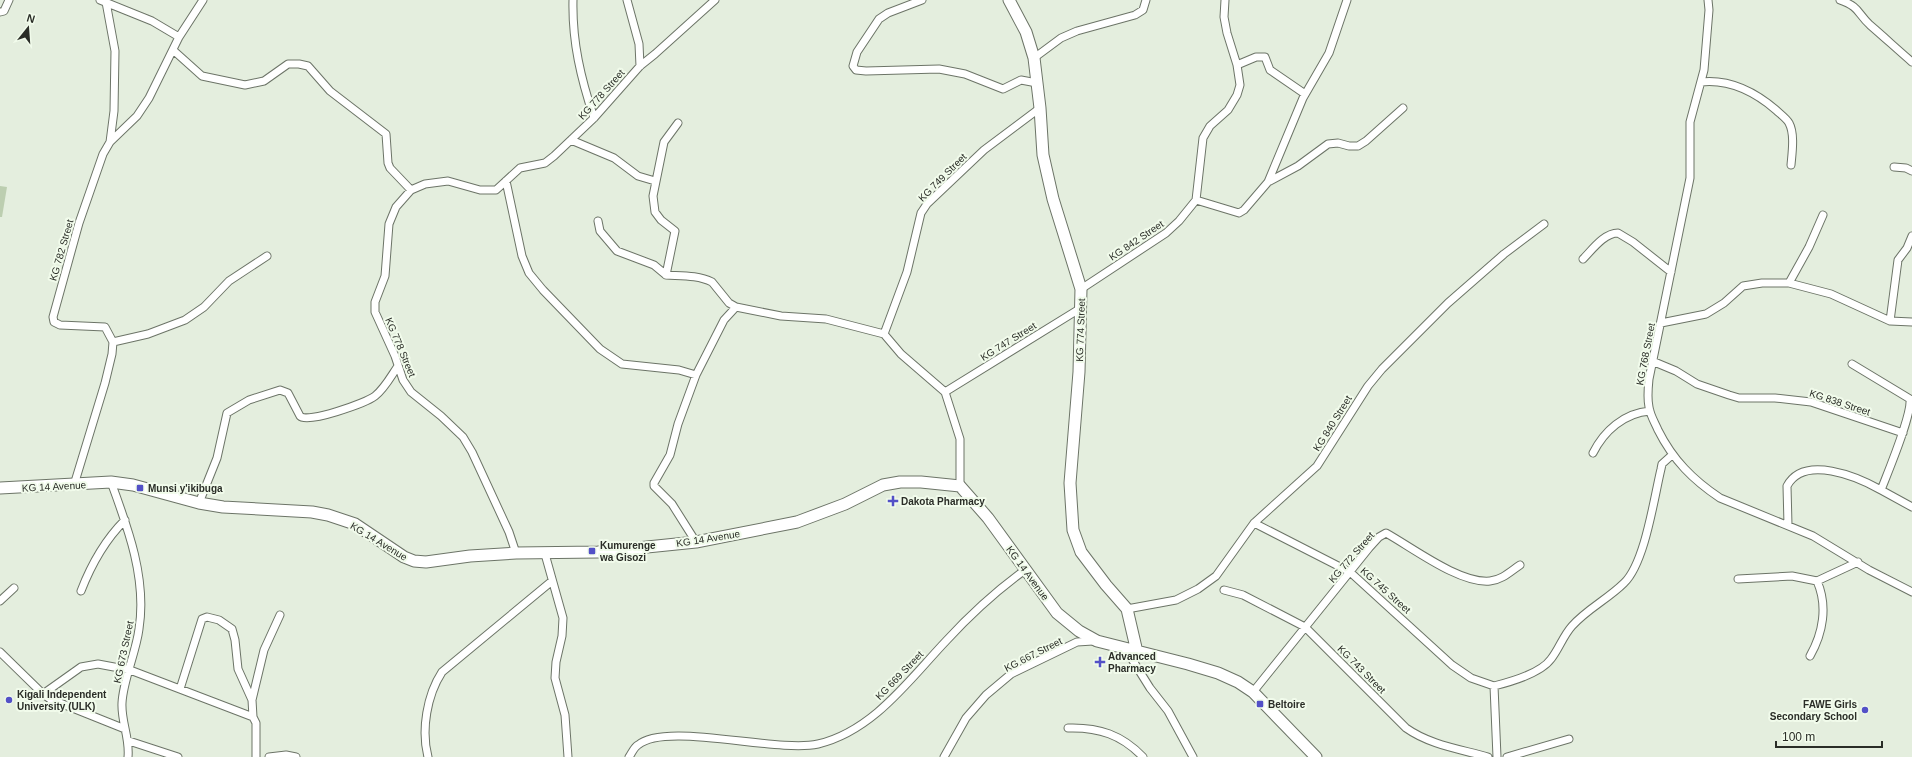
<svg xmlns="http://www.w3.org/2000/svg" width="1912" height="757" font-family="Helvetica,sans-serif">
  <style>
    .green { fill: #bcceb0 }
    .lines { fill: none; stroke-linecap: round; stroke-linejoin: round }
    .street-casing { stroke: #6c7467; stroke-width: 9 }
    .secondary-casing { stroke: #6c7467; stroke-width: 13 }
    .street { stroke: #fff; stroke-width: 7 }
    .secondary { stroke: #fff; stroke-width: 11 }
    .poi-dot { fill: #5350c7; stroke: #f1fbeb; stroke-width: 1.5 }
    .labels { text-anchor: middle; stroke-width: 4; stroke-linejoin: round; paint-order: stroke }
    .street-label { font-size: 10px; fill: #2a2d27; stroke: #f1fbeb }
    .poi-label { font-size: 10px; font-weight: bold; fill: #2a2d27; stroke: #f1fbeb; text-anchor: start }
  </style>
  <rect width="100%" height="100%" fill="#e4eede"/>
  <!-- green -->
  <path class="green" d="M 0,186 L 7,187 L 2,217 L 0,217 Z"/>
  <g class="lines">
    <!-- street casing -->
    <g class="street-casing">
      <path id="street" d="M 100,0 L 152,21 L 179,37
        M 573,0 C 572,42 581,79 594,118
        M 627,0 L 639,44 L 640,66
        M 922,0 L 888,13 L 879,19 L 857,52 L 853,66 L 856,70 L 866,71 L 939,69 L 965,74 L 1003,89 L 1021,80 L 1037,83
        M 1708,0 L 1709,10 L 1704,70 L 1690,122 L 1690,178 L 1649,379 C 1648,389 1647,398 1649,407 C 1650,415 1655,423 1658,430 C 1673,460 1693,480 1720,498 L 1813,536 L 1869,570 L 1912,592
        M 1840,0 C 1860,7 1857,13 1870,25 C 1884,37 1898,50 1912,62
        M 106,2 L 115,51 L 114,111 L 110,142
        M 0,12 L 4,11 L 9,0
        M 173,50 L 202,76 L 245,85 L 264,81 L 288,64 L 299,64 L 308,66 L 330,91 L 386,134 L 388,163 L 390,168 L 411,190
        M 1034,58 L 1061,38 L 1077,31 L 1135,15 L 1143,10 L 1146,0
        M 1237,65 L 1256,57 L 1265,57 L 1270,70 L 1305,94
        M 1701,82 C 1729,79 1755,92 1776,110 C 1780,114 1786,118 1789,123 C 1795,134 1792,153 1791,165
        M 678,123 L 664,142 L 653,196 L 655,212 L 661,220 L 675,231 L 666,275 C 681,276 698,275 712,282 L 729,303 L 736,307
        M 571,140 L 614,158 L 638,176 L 655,181
        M 1894,167 L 1906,168 L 1912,171
        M 506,181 L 522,256 L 529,273 L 543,290 L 600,349 L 622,364 L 679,370 L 696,375
        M 1268,182 L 1303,98 L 1329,53 L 1347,0
        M 1196,200 L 1239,213 L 1244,210 L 1268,182 L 1298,166 L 1328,144 L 1338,143 L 1349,146 L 1358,146 L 1366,141 L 1403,108
        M 598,221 L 600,231 L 617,251 L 654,265 L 666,275
        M 1583,259 C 1592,250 1604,233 1618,233 L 1633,242 L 1671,272
        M 1789,283 L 1809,247 L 1823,215
        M 1081,289 L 1166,233 L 1179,221 L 1196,200 L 1203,138 L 1210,126 L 1228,110 L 1237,95 L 1240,85 L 1237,65 L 1227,33 L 1224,17 L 1225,0
        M 1890,321 L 1898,260 L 1907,248 L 1912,236
        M 1661,323 L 1706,314 L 1724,303 L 1743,286 L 1762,283 L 1789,283 L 1831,294 L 1890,321 L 1912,322
        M 884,334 L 907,272 L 921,213 L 927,204 L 984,150 L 1040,108
        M 113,342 L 148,334 L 185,320 L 204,307 L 229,281 L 267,256
        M 1652,361 L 1676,371 L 1697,384 L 1729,395 L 1739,398 L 1775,398 L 1811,402 L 1903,433
        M 1852,364 L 1910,399 C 1912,415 1888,472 1881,490 L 1912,507
        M 945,392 L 1081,308
        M 1593,453 C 1604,431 1624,413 1650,411
        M 111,482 C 128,528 147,579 139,629 C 136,653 123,680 122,703 C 121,722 130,738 128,757
        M 74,485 L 105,383 L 112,354 L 113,342 L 105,327 L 60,325 L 54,322 L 53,317 L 79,223 L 103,154 L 110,142 L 137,116 L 149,98 L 179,37 L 203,0
        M 199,503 L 217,458 L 227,413 L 249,400 L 280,390 L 288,393 L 300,416 C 307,424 366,403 375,396 C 385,388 391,376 398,366
        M 1254,523 L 1350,572 L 1452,665 L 1471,678 L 1494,686
        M 1788,525 L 1787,486 C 1804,454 1858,477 1881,490
        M 696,542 L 672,504 L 654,486 L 654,483 L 670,455 L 678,424 L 696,375 L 724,320 L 736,307 L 781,316 L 826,319 L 884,334 L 901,354 L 945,392 L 960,439 L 960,486
        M 516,553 L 509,532 L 472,452 L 463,437 L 441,416 L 411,392 L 403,380 L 395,356 L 375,312 L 375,302 L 385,276 L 389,224 L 396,207 L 411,190 L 425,184 L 448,181 L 480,190 L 496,190 L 520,168 L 545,163 L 554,156 L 594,118 L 640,66 L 655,54 L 715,0
        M 545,554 L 563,618 L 562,636 L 556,662 L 555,678 L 565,715 L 568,757
        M 1738,579 L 1792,576 L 1817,581 L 1858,562
        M 1224,590 L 1243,595 L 1305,627 L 1406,728 C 1430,745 1460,749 1488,757
        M 81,591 C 91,565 105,540 125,520
        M 0,601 L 14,588
        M 1127,609 L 1176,600 L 1198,589 L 1216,576 L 1254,523 L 1317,466 L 1368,386 L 1382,369 L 1448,303 L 1504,254 L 1544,224
        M 1125,648 L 1150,688 L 1168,711 L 1193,757
        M 0,652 L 43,694 L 50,699 L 125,729
        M 1810,656 C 1823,633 1828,606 1817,581
        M 1494,686 C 1510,682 1541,673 1551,659 C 1559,649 1563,636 1572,626 C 1587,609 1608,599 1624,583 C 1645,563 1654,498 1661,469 L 1662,464 L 1672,455
        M 1494,686 L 1497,757
        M 180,689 L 202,619 L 207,617 L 219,620 L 232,629 L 235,640 L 238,669 L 252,700 L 253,717
        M 1253,692 L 1369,548 L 1379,537 L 1386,533 C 1413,548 1460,584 1490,581 C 1502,580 1511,571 1520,565
        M 43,694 L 81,667 L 98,664 L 130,670 L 253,717 L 256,723 L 256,757
        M 252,700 L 264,650 L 280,615
        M 1068,728 C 1099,727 1122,735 1143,757
        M 129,741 L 178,757
        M 269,757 L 286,755 L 296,757
        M 428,757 C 421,730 427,695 442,672 L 552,581
        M 629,757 C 632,753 634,747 638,745 C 665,721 776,753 818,744 C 873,731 909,680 946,641 C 970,615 996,591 1025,570
        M 944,757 L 966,718 L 986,695 L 1011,674 L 1077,642 L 1093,641
        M 1507,757 L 1569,739"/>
    </g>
    <!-- secondary casing -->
    <g class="secondary-casing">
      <path id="secondary" d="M 1009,0 L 1026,32 L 1034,58 L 1040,108 L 1043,155 L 1053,199 L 1081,289 L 1079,372 L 1070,483 L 1073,530 L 1081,552 L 1106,585 L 1127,609 L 1137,652
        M 0,488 L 111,482 L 133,485 L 199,503 L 223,507 L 312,512 L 328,515 L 355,524 L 404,557 L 414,561 L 426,562 L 470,556 L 516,553 L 598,552 L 696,542 L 797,522 L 845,504 L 883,485 L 900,482 L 921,482 L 960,486 L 988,518 L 1057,613 L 1079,631 L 1097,641 L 1188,664 L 1218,673 L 1238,682 L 1253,692 L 1316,757"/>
    </g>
    <!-- street -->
    <use href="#street" class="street"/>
    <!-- secondary -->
    <use href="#secondary" class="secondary"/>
  </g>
  <!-- markers -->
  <g class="poi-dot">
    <rect x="136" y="484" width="8" height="8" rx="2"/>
    <path d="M891 495h4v4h4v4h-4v4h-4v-4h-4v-4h4z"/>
    <rect x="588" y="547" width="8" height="8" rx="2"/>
    <path d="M1098 656h4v4h4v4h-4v4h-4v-4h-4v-4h4z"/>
    <circle cx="9" cy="700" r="4"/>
    <rect x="1256" y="700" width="8" height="8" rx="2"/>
    <circle cx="1865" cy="710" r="4"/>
  </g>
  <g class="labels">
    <!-- street labels -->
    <g class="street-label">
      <text transform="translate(601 94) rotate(-48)" y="4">KG 778 Street</text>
      <text transform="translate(942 177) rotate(-45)" y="4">KG 749 Street</text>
      <text transform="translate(1136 240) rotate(-34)" y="4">KG 842 Street</text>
      <text transform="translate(61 250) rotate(-74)" y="4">KG 782 Street</text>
      <text transform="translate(1080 330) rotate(-88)" y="4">KG 774 Street</text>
      <text transform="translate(1008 341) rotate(-32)" y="4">KG 747 Street</text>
      <text transform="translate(401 347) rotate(67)" y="4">KG 778 Street</text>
      <text transform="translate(1645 354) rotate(-79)" y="4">KG 768 Street</text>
      <text transform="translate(1840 402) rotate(18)" y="4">KG 838 Street</text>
      <text transform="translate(1332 423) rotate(-58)" y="4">KG 840 Street</text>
      <text transform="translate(54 486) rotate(-3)" y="4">KG 14 Avenue</text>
      <text transform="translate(708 538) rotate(-9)" y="4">KG 14 Avenue</text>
      <text transform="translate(379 541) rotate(31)" y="4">KG 14 Avenue</text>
      <text transform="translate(1351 557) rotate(-49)" y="4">KG 772 Street</text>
      <text transform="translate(1028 573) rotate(54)" y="4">KG 14 Avenue</text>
      <text transform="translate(1386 590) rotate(42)" y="4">KG 745 Street</text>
      <text transform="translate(123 652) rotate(-78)" y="4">KG 673 Street</text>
      <text transform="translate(1033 654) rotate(-27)" y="4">KG 667 Street</text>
      <text transform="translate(1362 669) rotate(45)" y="4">KG 743 Street</text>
      <text transform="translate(899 675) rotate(-46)" y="4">KG 669 Street</text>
    </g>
    <!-- poi labels -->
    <g class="poi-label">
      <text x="148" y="492">Munsi y'ikibuga</text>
      <text x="901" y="505">Dakota Pharmacy</text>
      <text x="600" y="549">Kumurenge<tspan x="600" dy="12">wa Gisozi</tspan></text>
      <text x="1108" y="660">Advanced<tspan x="1108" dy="12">Pharmacy</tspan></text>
      <text x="17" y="698">Kigali Independent<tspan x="17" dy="12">University (ULK)</tspan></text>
      <text x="1268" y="708">Beltoire</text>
      <text x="1857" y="708" text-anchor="end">FAWE Girls<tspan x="1857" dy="12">Secondary School</tspan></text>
    </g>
  </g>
  <!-- north arrow -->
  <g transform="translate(28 28) rotate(17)" stroke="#f1fbeb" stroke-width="3" paint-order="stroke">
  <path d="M0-3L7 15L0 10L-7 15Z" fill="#2a2d27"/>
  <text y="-6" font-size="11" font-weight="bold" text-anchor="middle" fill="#2a2d27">N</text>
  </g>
  <!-- scale -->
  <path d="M1776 741v6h106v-6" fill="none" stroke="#2a2d27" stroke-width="2"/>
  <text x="1782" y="741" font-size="12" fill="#2a2d27" stroke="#f1fbeb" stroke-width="3" paint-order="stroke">100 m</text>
</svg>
